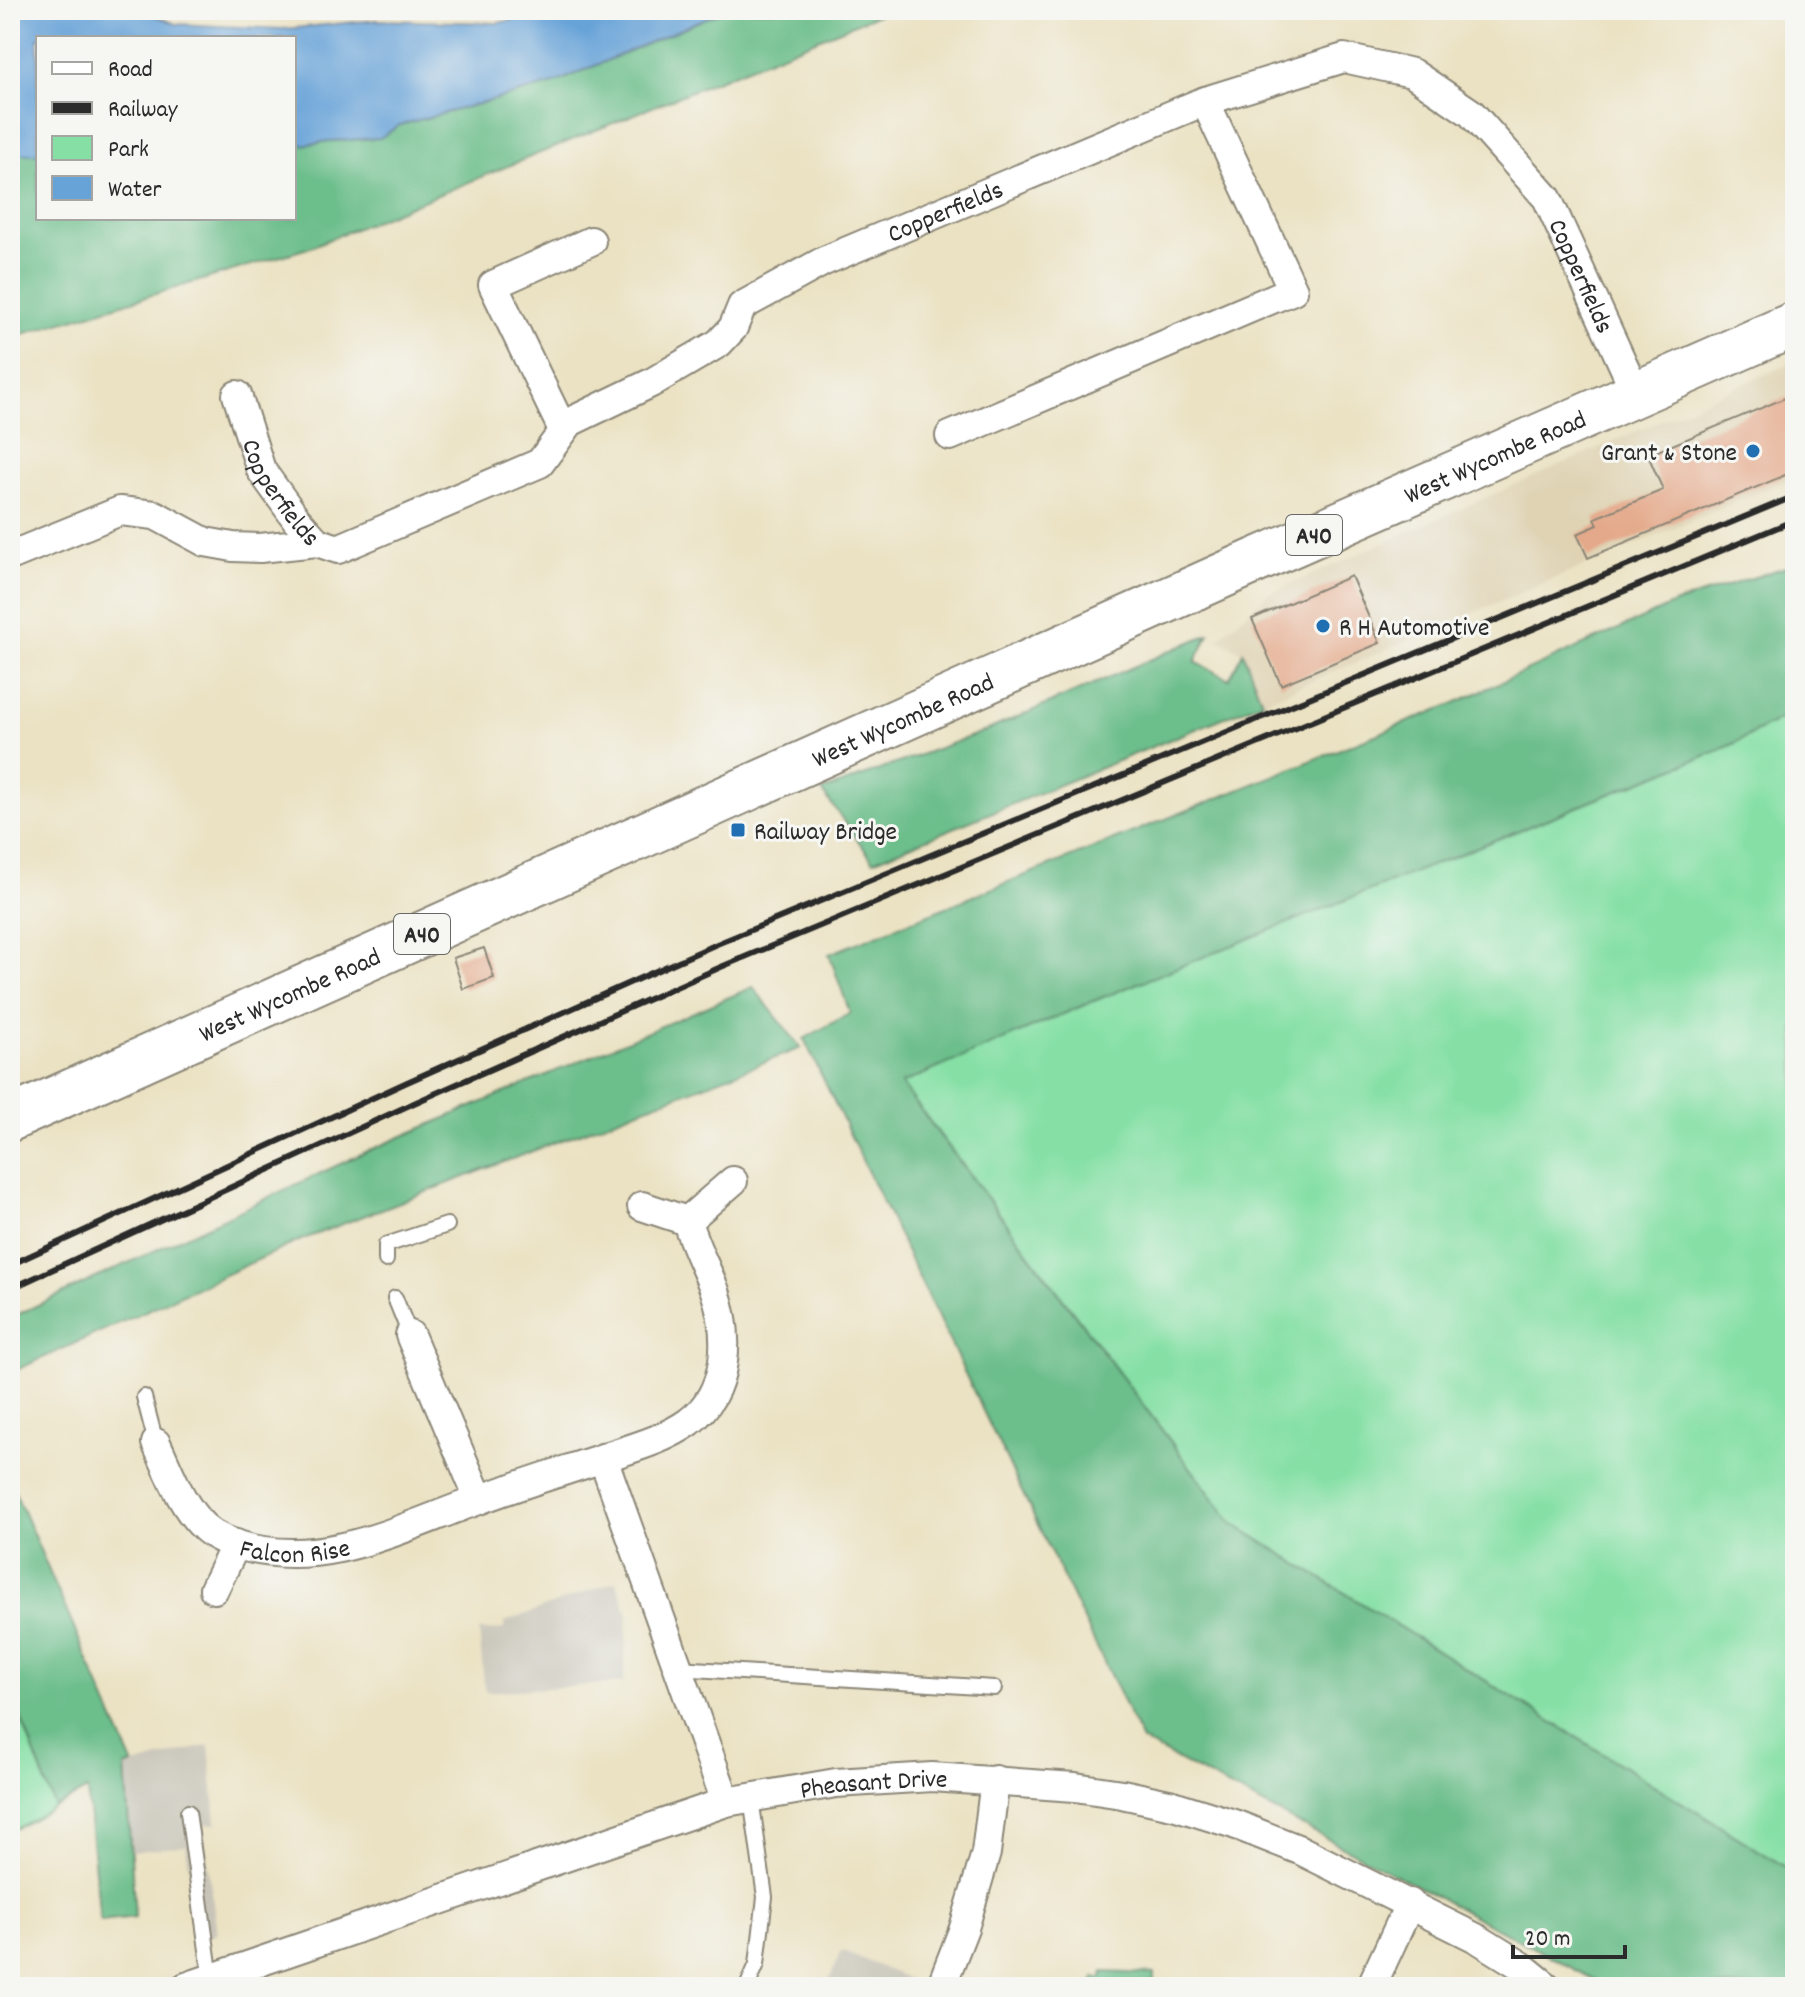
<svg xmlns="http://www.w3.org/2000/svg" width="1805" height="1997" font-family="Dekko,sans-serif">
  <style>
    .built { fill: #dfd3b4 }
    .industrial { fill: #c8c4b8 }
    .green { fill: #86e0a6; stroke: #588668; stroke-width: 2 }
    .forest { fill: #6cbe8b; stroke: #4c745b; stroke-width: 2 }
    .water { fill: #68a3d8; stroke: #4a6782; stroke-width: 2 }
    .building { fill: #e4a98a }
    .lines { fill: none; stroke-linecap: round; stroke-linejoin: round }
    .lane-casing { stroke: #8b8677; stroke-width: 18 }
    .street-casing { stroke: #8b8677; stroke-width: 32 }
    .highway-casing { stroke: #8b8677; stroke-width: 48 }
    .lane { stroke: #fff; stroke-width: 14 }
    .street { stroke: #fff; stroke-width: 28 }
    .highway { stroke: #fff; stroke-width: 44 }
    .rail { stroke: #2b2b2b; stroke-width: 6 }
    .poi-dot { fill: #1f6fb2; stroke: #f6f6f2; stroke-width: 3 }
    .labels { text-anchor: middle; stroke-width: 6; stroke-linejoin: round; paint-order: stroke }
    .shield { fill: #f6f6f2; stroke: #686867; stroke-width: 2 }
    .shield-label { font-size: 24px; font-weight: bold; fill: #2b2b2b }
    .street-label { font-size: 26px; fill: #2b2b2b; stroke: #f6f6f2 }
    .poi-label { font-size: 26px; fill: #2b2b2b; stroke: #f6f6f2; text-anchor: start }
  </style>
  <rect width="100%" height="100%" fill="#f6f6f2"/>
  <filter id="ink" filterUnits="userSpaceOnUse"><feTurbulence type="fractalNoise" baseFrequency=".0125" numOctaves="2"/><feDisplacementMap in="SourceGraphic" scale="16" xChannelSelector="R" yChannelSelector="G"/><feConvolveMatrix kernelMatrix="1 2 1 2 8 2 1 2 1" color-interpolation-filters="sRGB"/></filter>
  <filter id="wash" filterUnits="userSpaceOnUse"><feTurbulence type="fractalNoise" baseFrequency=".006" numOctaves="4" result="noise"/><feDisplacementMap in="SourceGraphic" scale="32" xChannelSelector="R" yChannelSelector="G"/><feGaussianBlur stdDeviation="1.8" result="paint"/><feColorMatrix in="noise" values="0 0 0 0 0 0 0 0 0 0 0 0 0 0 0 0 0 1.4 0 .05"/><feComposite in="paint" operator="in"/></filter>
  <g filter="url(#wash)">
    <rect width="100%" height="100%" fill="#ebe2c3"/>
    <!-- built -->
    <path class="built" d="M 1795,361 L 1795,477 L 1262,702 L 1243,652 L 1217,639 L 1268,594 Z"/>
    <!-- industrial -->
    <path class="industrial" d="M 616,1581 L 628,1615 L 623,1683 L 485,1692 L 479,1631 L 504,1629 L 505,1622 Z
      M 209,1745 L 216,1823 L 203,1825 L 217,1934 L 199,1941 L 186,1845 L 132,1852 L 125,1767 Z
      M 842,1950 L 920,1984 L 919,1987 L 826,1987 Z"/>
    <!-- green -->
    <path class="green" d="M 1795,711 L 1795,1873 L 1232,1523 L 901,1083 L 1091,1002 L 1729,746 Z
      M 10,1690 L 55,1807 L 10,1832 Z"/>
    <!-- forest -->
    <path class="forest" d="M 725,10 L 889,10 L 308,248 L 10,338 L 10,154 L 38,154 L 38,218 L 294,218 L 294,146 L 329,141 L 380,138 L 400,125 L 550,85 Z
      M 1795,564 L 1795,711 L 1729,746 L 1091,1002 L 901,1084 L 1232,1523 L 1795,1873 L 1795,1987 L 1608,1987 L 1142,1741 L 804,1039 L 850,1013 L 829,954 L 1455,703 L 1676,603 Z
      M 1209,634 L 1195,662 L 1229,679 L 1243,652 L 1262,702 L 873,861 L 822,791 L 988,730 Z
      M 753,987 L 801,1048 L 301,1240 L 10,1373 L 10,1318 L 368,1151 Z
      M 10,1481 L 133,1764 L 125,1767 L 135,1917 L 100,1921 L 87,1790 L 55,1807 L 10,1689 Z
      M 1104,1972 L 1154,1974 L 1154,1987 L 1091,1987 L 1095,1977 L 1101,1979 Z"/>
    <!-- water -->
    <path class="water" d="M 10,10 L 142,10 L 176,24 L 283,29 L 376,20 L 497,23 L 563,10 L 725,10 L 550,85 L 400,125 L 380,138 L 329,141 L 294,146 L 294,38 L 38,38 L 38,154 L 10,154 Z"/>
    <g id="blocks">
      <!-- building -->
      <path class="building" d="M 1795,394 L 1795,471 L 1588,558 L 1577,534 L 1598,525 L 1595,518 L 1663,490 L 1648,455 Z
        M 1351,576 L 1380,643 L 1281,685 L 1252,619 Z
        M 484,948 L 494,978 L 463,989 L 453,958 Z"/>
    </g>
  </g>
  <g filter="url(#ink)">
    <use href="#blocks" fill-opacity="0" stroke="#8b8677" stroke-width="2"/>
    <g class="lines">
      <!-- lane casing -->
      <g class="lane-casing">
        <path id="lane" d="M 386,1260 L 386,1245 L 447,1225
          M 395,1298 L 410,1335
          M 144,1397 L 156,1443
          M 678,1668 L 994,1688
          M 188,1812 L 211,1979
          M 747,1987 L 757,1964 L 765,1897 L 751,1798"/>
      </g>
      <!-- street casing -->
      <g class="street-casing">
        <g id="street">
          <path id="s1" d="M 237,395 L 261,470 L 297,520 L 317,542 L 338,549 L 540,463 L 570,422 L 651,383 L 719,343 L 733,328 L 742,306 L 824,261 L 1205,101 L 1344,58 L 1412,73 L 1471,113 L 1547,198 L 1637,395"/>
          <path d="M 563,430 L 493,285 L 591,241"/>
          <path d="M 950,436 L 1293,290 L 1205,101"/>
          <path d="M 10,556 L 120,511 L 155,515 L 205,542 L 233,547 L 260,548 L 317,542"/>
          <path d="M 642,1206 L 687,1221 L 733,1181"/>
          <path d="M 687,1221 C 694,1246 706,1267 715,1291 C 730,1335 730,1391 689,1422 C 664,1440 632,1448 603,1458 L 726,1802"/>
          <path d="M 410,1335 L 479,1499"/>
          <path id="s2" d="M 156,1443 C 169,1470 181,1506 204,1527 C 214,1537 228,1542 241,1546 C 323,1570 400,1528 476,1501 C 517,1485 561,1472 603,1458"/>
          <path d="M 214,1589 L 236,1544"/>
          <path id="s3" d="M 186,1987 L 726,1802 L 836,1783 L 932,1777 L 1075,1787 L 1122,1794 L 1173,1805 L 1234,1824 L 1300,1850 L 1478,1939 L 1520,1965 L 1547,1987"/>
          <path d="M 941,1987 L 964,1928 L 986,1853 L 995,1780"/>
          <path d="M 1371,1987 L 1410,1903"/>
        </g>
      </g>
      <!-- highway casing -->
      <g class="highway-casing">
        <g id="highway">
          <path id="s4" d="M 10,1119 L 1255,561 L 1795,324"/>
        </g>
      </g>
      <!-- lane -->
      <use href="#lane" class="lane"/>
      <!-- street -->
      <use href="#street" class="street"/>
      <!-- highway -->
      <use href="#highway" class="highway"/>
      <!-- rail -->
      <path class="rail" d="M 10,1265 L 405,1083 L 712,946 L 1795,496
        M 10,1289 L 414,1103 L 721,967 L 1795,520"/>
    </g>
  </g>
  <!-- markers -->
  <g class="poi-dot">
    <circle cx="1753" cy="451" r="8"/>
    <circle cx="1323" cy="626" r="8"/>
    <rect x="730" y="822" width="16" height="16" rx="4"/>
  </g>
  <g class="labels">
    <!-- shield labels -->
    <g class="shield">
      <rect x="1286" y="515" width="56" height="40" rx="6"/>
      <rect x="394" y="914" width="56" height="40" rx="6"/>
    </g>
    <g class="shield-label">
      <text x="1314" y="543">A40</text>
      <text x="422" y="942">A40</text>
    </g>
    <!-- street labels -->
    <g class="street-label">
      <text dy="9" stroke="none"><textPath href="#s1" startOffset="900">Copperfields</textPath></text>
      <text dy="9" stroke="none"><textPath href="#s1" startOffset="1668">Copperfields</textPath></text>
      <text dy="9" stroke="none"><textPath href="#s4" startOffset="1626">West Wycombe Road</textPath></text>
      <text dy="9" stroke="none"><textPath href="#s1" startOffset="108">Copperfields</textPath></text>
      <text dy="9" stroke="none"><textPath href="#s4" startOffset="978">West Wycombe Road</textPath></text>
      <text dy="9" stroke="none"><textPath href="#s4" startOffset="306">West Wycombe Road</textPath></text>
      <text dy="9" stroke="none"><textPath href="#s2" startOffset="194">Falcon Rise</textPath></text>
      <text dy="9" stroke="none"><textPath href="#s3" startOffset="720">Pheasant Drive</textPath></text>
    </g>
    <!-- poi labels -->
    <g class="poi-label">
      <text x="1737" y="460" text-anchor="end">Grant &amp; Stone</text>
      <text x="1339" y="635">R H Automotive</text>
      <text x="754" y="839">Railway Bridge</text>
    </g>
  </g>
  <!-- margin -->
  <rect width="1805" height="1997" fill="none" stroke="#f6f6f2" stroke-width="40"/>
  <!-- legend -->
  <rect x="36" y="36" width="260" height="184" fill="#f6f6f2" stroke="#a5a5a2" stroke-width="2"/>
  <rect x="52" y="62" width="40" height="12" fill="#ffffff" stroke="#a5a5a2" stroke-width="2"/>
  <text x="108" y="76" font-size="24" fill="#2b2b2b">Road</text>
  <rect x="52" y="102" width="40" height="12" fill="#2b2b2b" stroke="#a5a5a2" stroke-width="2"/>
  <text x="108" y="116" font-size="24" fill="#2b2b2b">Railway</text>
  <rect x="52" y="136" width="40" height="24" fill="#86e0a6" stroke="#a5a5a2" stroke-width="2"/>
  <text x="108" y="156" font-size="24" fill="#2b2b2b">Park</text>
  <rect x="52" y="176" width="40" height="24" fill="#68a3d8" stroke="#a5a5a2" stroke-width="2"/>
  <text x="108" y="196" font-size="24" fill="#2b2b2b">Water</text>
  <!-- scale -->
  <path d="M1513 1945v12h112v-12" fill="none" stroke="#2b2b2b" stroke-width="4"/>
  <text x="1525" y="1945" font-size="24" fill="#2b2b2b" stroke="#f6f6f2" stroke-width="6" paint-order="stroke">20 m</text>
</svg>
